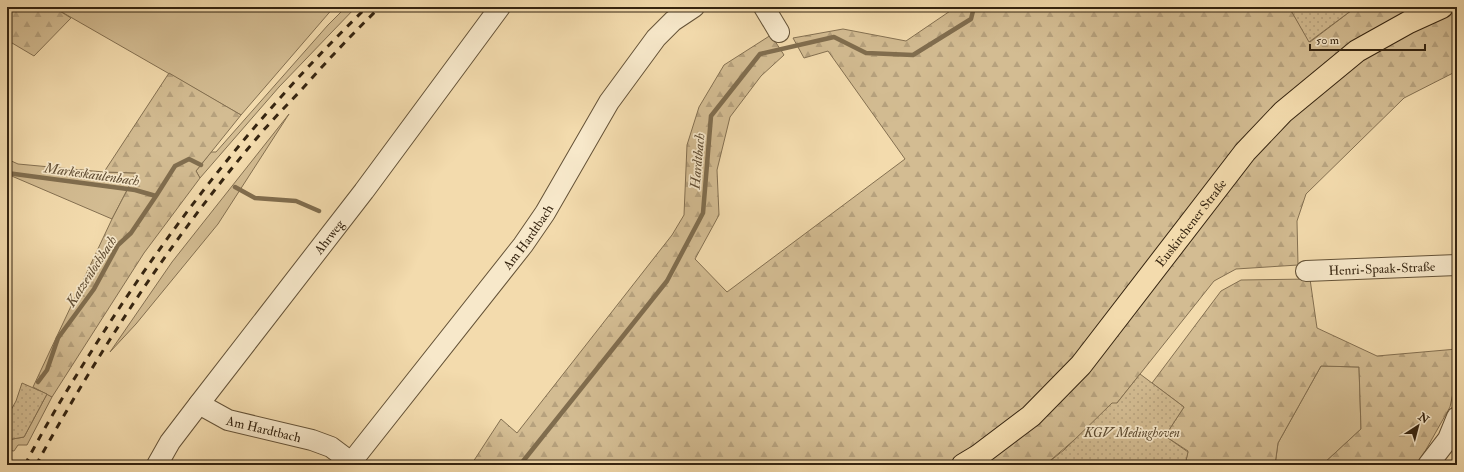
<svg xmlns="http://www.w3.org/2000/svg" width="1464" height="472" font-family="'IM FELL Double Pica',serif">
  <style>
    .green { fill: #d3bc92; stroke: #847051 }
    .forest { fill: url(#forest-firs); stroke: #847051 }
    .garden { fill: url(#garden-dots); stroke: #847051 }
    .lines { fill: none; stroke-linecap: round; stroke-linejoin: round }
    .stream { stroke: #806d4e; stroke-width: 4.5 }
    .minor-casing { stroke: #645237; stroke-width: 22 }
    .major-casing { stroke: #352410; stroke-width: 24 }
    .minor { stroke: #f7e8ca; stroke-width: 20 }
    .major { stroke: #f3dbad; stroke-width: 22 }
    .rail { stroke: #352410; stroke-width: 3; stroke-dasharray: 7 7; stroke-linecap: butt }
    .labels { text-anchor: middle; stroke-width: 3.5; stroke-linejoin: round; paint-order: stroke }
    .street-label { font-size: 13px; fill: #352410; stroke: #f7e8ca }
    .park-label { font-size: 13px; font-style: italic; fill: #5c4a30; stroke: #f7e8ca }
    .water-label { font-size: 14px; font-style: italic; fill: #614e34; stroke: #f7e8ca }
  </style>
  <defs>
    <pattern id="forest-firs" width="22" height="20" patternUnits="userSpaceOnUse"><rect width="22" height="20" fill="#d3bc92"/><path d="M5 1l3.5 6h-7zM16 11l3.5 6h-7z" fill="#b6a17d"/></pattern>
    <pattern id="garden-dots" width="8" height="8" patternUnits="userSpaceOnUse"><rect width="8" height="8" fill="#d3bc92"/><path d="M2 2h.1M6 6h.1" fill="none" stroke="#b6a17d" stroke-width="1.8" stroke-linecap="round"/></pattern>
  </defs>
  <rect width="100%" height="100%" fill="#f3dbad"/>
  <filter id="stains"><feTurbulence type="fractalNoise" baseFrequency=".005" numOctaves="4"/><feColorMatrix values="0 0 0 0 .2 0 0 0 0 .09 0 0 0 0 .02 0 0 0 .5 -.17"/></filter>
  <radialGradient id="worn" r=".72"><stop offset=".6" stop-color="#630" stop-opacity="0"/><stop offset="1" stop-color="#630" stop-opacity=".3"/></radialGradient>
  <!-- green -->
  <path class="green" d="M 53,7 L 334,7 L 241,115 Z
    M 346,7 L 356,7 L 279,87 L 200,178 L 196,171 L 211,152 L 216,152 L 328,25 Z
    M 289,114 L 218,224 L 136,324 L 110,352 L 172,262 Z
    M 7,159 L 18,164 L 104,172 L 136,173 L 112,219 L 7,174 Z
    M 1321,366 L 1359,367 L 1361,429 L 1322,465 L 1275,465 L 1278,443 Z
    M 47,394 L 52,397 L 27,445 L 18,445 L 14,451 L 7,450 L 7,440 L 24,437 Z"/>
  <!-- forest -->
  <path class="forest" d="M 7,7 L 53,7 L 71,18 L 34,56 L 7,40 Z
    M 956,7 L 1289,7 L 1310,42 L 1356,7 L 1457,7 L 1457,71 L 1404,98 L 1306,194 L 1297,221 L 1298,265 L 1236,269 L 1214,281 L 1117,403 L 1045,465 L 471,465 L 501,419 L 517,433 L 672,235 L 684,215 L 687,145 L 699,107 L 724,65 L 771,35 L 784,55 L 761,76 L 730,117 L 717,170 L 719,215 L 695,259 L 727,292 L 905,159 L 828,51 L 804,58 L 793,38 L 843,29 L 906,41 Z
    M 169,73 L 241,115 L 196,171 L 200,178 L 144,253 L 52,397 L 33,387 L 112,219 L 136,173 L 104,172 Z
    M 1310,279 L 1317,328 L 1377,356 L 1457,349 L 1457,374 L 1450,407 L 1419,462 L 1414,465 L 1322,465 L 1361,429 L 1359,367 L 1321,366 L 1278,443 L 1275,465 L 1185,465 L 1188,451 L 1165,436 L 1184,407 L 1152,383 L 1221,291 L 1241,280 Z"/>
  <!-- garden -->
  <path class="garden" d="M 1289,7 L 1356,7 L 1309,42 Z
    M 1140,374 L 1184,407 L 1165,436 L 1188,452 L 1185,465 L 1045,465 L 1064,450 L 1112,403 L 1117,403 Z
    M 22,383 L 47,394 L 24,437 L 7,440 L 7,417 L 16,401 Z"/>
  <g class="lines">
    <!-- stream -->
    <path class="stream" d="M 7,173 L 135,190 L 156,196 L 175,166 L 189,159 L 201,165
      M 235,187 L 255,198 L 296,201 L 319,211
      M 38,382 L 47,370 L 58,338 L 94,289 L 118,245 L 131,233 L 156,196
      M 520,465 L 667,281 L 703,213 L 711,116 L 760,54 L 834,37 L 866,53 L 913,55 L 971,19 L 974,7"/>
    <!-- minor casing -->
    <g class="minor-casing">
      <g id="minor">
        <path d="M 764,7 L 779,32"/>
        <path id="s1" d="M 1306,271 L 1457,265"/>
        <path id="s2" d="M 199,404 L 228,420 L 312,440 L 331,447 L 351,462"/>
        <path id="s3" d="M 157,465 L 170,442 L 199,404 L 364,191 L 500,7"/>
        <path id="s4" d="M 349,465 L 523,245 L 545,213 L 609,102 L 656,38 L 673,21 L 694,7"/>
        <path d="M 1428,465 L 1448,439 L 1457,417"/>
      </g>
    </g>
    <!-- major casing -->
    <g class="major-casing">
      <g id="major">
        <path id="s5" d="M 963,465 L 978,456 L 1031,416 L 1081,365 L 1245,152 L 1283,112 L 1357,51 L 1409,22 L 1442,7"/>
      </g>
    </g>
    <!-- minor -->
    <use href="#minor" class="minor"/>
    <!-- major -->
    <use href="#major" class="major"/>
    <!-- rail -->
    <path class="rail" d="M 25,465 C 49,418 77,374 105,330 C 180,213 267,104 367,7
      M 36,465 C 101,347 174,235 262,132 C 275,117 289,103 303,88 C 328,60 353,33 380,7"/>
  </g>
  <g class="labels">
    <!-- street labels -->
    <g class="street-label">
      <text dy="5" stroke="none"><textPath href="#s5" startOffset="335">Euskirchener Straße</textPath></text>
      <text dy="5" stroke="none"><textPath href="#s3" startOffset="286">Ahrweg</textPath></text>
      <text dy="5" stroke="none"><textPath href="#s4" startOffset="290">Am Hardtbach</textPath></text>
      <text dy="5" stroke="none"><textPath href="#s1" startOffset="76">Henri-Spaak-Straße</textPath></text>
      <text dy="5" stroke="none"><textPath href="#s2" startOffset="70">Am Hardtbach</textPath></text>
    </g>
    <!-- park labels -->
    <g class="park-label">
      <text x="1132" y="437">KGV Medinghoven</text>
    </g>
    <!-- water labels -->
    <g class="water-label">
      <text transform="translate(697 161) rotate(-85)" y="5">Hardtbach</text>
      <text transform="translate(92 174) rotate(8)" y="5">Markeskaulenbach</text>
      <text transform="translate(91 271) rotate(-57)" y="5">Katzenlochbach</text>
    </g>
  </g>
  <!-- margin -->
  <rect width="1464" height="472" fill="none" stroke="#f3dbad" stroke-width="24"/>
  <rect x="8" y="8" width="1448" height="456" fill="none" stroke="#352410" stroke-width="2"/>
  <rect x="12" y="12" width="1440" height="448" fill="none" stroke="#352410"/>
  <!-- north arrow -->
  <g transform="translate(1418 426) rotate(36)" stroke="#f7e8ca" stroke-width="3" paint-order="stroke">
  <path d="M0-3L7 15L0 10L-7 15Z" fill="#352410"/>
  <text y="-6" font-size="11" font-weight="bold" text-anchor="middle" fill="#352410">N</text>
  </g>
  <!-- scale -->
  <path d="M1310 44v6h115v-6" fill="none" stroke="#352410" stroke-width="2"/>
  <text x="1316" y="44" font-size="12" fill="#352410" stroke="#f7e8ca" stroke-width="3" paint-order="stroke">50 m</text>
  <rect width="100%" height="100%" filter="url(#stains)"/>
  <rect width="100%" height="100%" fill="url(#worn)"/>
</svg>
